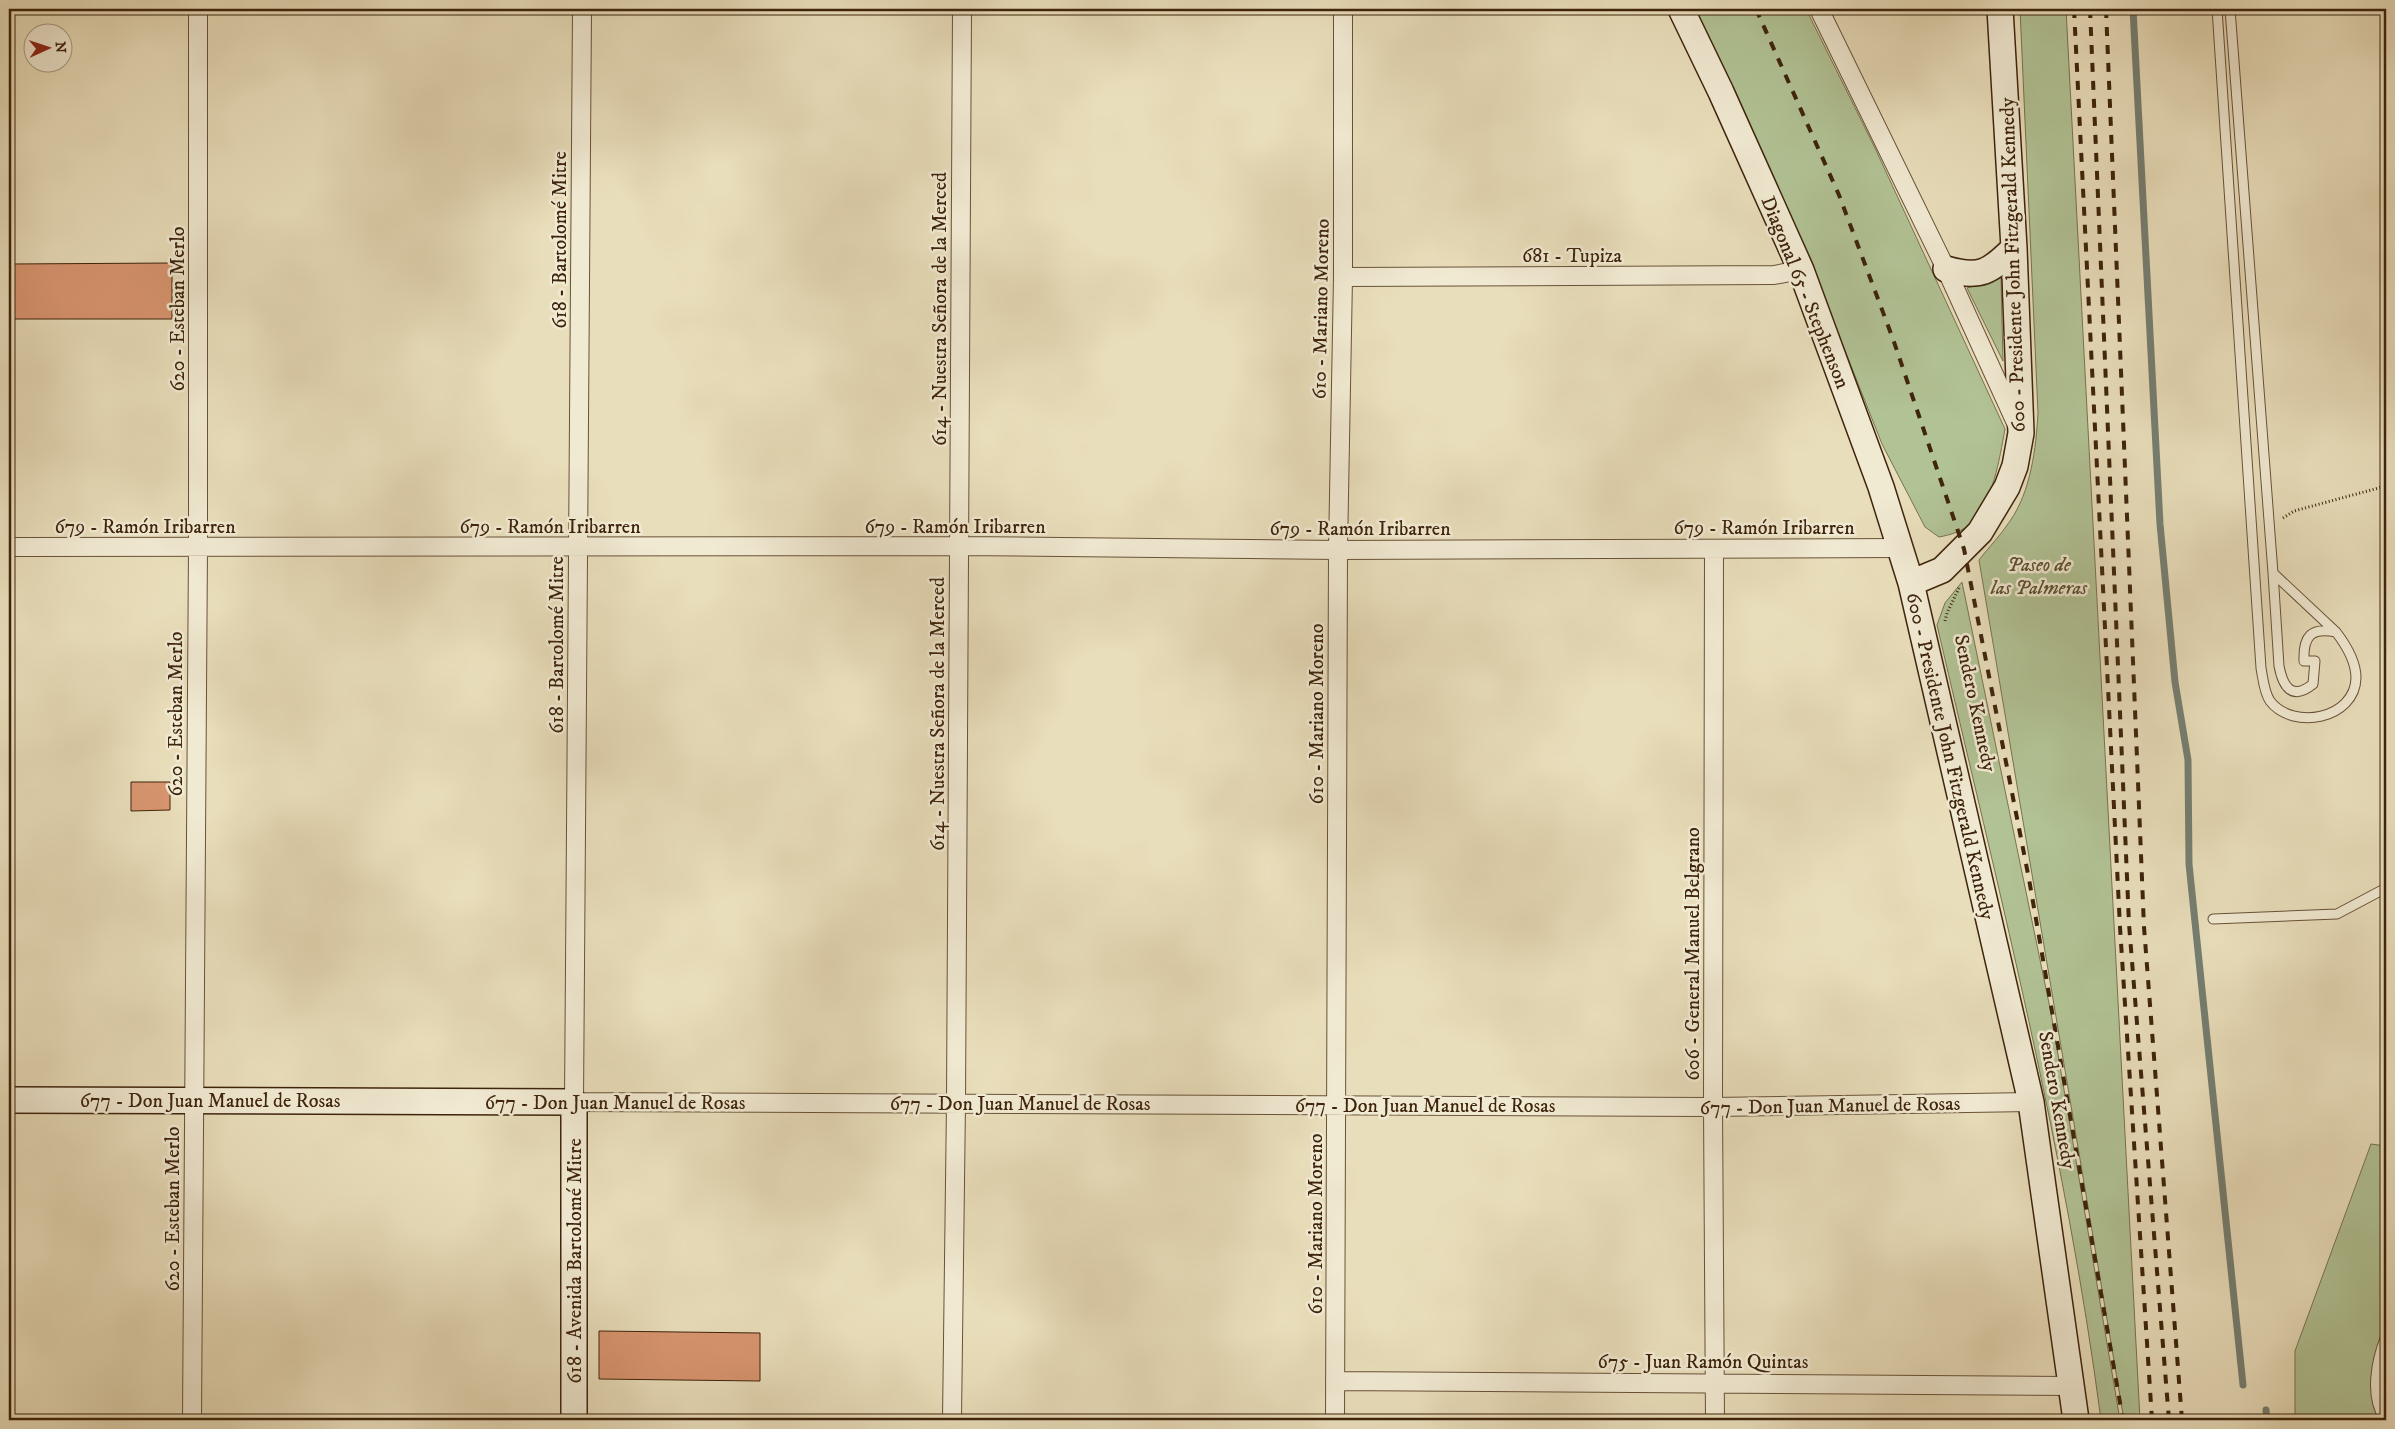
<svg xmlns="http://www.w3.org/2000/svg" width="2395" height="1429" font-family="'IM FELL DW Pica',serif">
  <style>
    .green { fill: #b1c294; stroke: #787350 }
    .lines { fill: none; stroke-linecap: round; stroke-linejoin: round }
    .stream { stroke: #757f72; stroke-width: 7 }
    .building { fill: #d99671; stroke: #3e240c }
    .lane-casing { stroke: #695238; stroke-width: 11 }
    .street-casing { stroke: #695238; stroke-width: 20 }
    .secondary-casing { stroke: #3e240c; stroke-width: 28 }
    .path { stroke: #3e240c; stroke-width: 3; stroke-dasharray: 1 2.5; stroke-linecap: butt }
    .lane { stroke: #f1ead3; stroke-width: 9 }
    .street { stroke: #f1ead3; stroke-width: 18 }
    .secondary { stroke: #f1ead3; stroke-width: 25 }
    .rail { stroke: #3e240c; stroke-width: 4; stroke-dasharray: 9 9; stroke-linecap: butt }
    .labels { text-anchor: middle; stroke-width: 5; stroke-linejoin: round; paint-order: stroke }
    .street-label { font-size: 20px; fill: #3e240c; stroke: #f1ead3 }
    .park-label { font-size: 20px; font-style: italic; fill: #5b4c2e; stroke: #f1ead3 }
  </style>
  <rect width="100%" height="100%" fill="#e9debb"/>
  <filter id="stains"><feTurbulence type="fractalNoise" baseFrequency=".004" numOctaves="4"/><feColorMatrix values="0 0 0 0 .2 0 0 0 0 .09 0 0 0 0 .02 0 0 0 .5 -.17"/></filter>
  <radialGradient id="worn" r=".72"><stop offset=".6" stop-color="#630" stop-opacity="0"/><stop offset="1" stop-color="#630" stop-opacity=".3"/></radialGradient>
  <!-- green -->
  <path class="green" d="M 1693,9 L 1806,9 L 1874,146 L 2005,429 C 1999,461 1994,498 1971,523 C 1964,531 1950,535 1939,537 L 1925,527 L 1882,444 L 1813,270 Z
    M 2020,9 L 2066,9 L 2140,1420 L 2124,1420 L 1979,560 C 1989,547 2001,535 2010,521 C 2031,491 2036,448 2038,413 Z
    M 2001,278 L 2003,361 L 1967,288 Z
    M 1962,582 L 2051,1013 L 2120,1420 L 2101,1420 C 2066,1152 1998,888 1937,625 L 1945,603 Z
    M 2371,1144 L 2386,1146 L 2386,1420 L 2295,1420 L 2295,1351 Z"/>
  <g class="lines">
    <!-- stream -->
    <path class="stream" d="M 2133,9 L 2160,524 L 2175,682 L 2188,760 L 2189,864 L 2243,1385
      M 2266,1410 L 2267,1420"/>
  </g>
  <!-- building -->
  <path class="building" d="M 172,263 L 172,319 L 9,319 L 9,264 Z
    M 131,782 L 170,782 L 170,810 L 131,811 Z
    M 599,1331 L 760,1333 L 760,1381 L 599,1379 Z"/>
  <g class="lines">
    <!-- lane casing -->
    <g class="lane-casing">
      <path id="lane" d="M 2217,9 L 2261,668 C 2263,679 2264,692 2270,701 C 2293,731 2355,719 2356,678 C 2356,661 2346,645 2336,632 L 2273,573 L 2230,9
        M 2273,573 L 2279,666 C 2283,687 2292,701 2313,684 L 2315,661 L 2304,661 C 2303,636 2311,627 2336,632
        M 2213,919 L 2337,914 L 2386,888
        M 2385,1420 C 2369,1396 2376,1361 2386,1336"/>
    </g>
    <!-- street casing -->
    <g class="street-casing">
      <path id="street" d="M 582,9 L 574,1102 L 1713,1107 L 2031,1102
        M 1819,9 L 1946,269 L 2017,425
        M 1343,277 L 1774,275 L 1801,270
        M 9,547 L 959,546 L 1338,550 L 1900,548
        M 1714,549 L 1713,1107 L 1715,1420
        M 1335,1381 L 2071,1386
        M 192,1420 L 198,547 L 198,9
        M 952,1420 L 956,1103 L 962,9
        M 1335,1420 L 1338,550 L 1343,277 L 1343,9"/>
    </g>
    <!-- secondary casing -->
    <g class="secondary-casing">
      <path id="secondary" d="M 1681,9 L 1721,92 L 1801,270 L 1881,487 L 1911,583 L 2031,1102 L 2076,1420
        M 1946,269 C 1980,279 1990,272 2014,248
        M 1911,583 L 1942,570 L 1980,532 L 2007,487 L 2015,466 L 2021,433 L 2014,248 L 2000,9
        M 9,1100 L 574,1102 L 574,1420"/>
    </g>
    <!-- path -->
    <path class="path" d="M 2283,518 L 2294,511 L 2386,486
      M 1945,621 L 1947,613 L 1959,588"/>
    <!-- lane -->
    <use href="#lane" class="lane"/>
    <!-- street -->
    <use href="#street" class="street"/>
    <!-- secondary -->
    <use href="#secondary" class="secondary"/>
    <!-- rail -->
    <path class="rail" d="M 1756,9 L 1839,195 L 1893,339 L 1964,549 L 2029,879 L 2123,1420
      M 2074,9 L 2120,927 L 2152,1420
      M 2090,9 L 2129,924 L 2169,1420
      M 2106,9 L 2144,927 L 2182,1420"/>
  </g>
  <g class="labels">
    <!-- street labels -->
    <g class="street-label">
      <text transform="translate(559 240) rotate(-90)" y="7">618 - Bartolomé Mitre</text>
      <text x="1572" y="262">681 - Tupiza</text>
      <text transform="translate(2012 265) rotate(-92)" y="7">600 - Presidente John Fitzgerald Kennedy</text>
      <text transform="translate(1806 292) rotate(68)" y="7">Diagonal 65 - Stephenson</text>
      <text transform="translate(177 309) rotate(-90)" y="7">620 - Esteban Merlo</text>
      <text transform="translate(939 309) rotate(-90)" y="7">614 - Nuestra Señora de la Merced</text>
      <text transform="translate(1320 309) rotate(-89)" y="7">610 - Mariano Moreno</text>
      <text x="145" y="533">679 - Ramón Iribarren</text>
      <text x="550" y="533">679 - Ramón Iribarren</text>
      <text x="955" y="533">679 - Ramón Iribarren</text>
      <text x="1764" y="534">679 - Ramón Iribarren</text>
      <text x="1360" y="535">679 - Ramón Iribarren</text>
      <text transform="translate(556 645) rotate(-90)" y="7">618 - Bartolomé Mitre</text>
      <text transform="translate(1976 703) rotate(78)" y="7">Sendero Kennedy</text>
      <text transform="translate(175 714) rotate(-90)" y="7">620 - Esteban Merlo</text>
      <text transform="translate(937 714) rotate(-90)" y="7">614 - Nuestra Señora de la Merced</text>
      <text transform="translate(1316 714) rotate(-90)" y="7">610 - Mariano Moreno</text>
      <text transform="translate(1951 756) rotate(77)" y="7">600 - Presidente John Fitzgerald Kennedy</text>
      <text transform="translate(1692 954) rotate(-90)" y="7">606 - General Manuel Belgrano</text>
      <text x="210" y="1107">677 - Don Juan Manuel de Rosas</text>
      <text transform="translate(2058 1100) rotate(80)" y="7">Sendero Kennedy</text>
      <text x="615" y="1109">677 - Don Juan Manuel de Rosas</text>
      <text x="1020" y="1110">677 - Don Juan Manuel de Rosas</text>
      <text x="1425" y="1112">677 - Don Juan Manuel de Rosas</text>
      <text transform="translate(1830 1105) rotate(-1)" y="7">677 - Don Juan Manuel de Rosas</text>
      <text transform="translate(172 1209) rotate(-90)" y="7">620 - Esteban Merlo</text>
      <text transform="translate(1315 1224) rotate(-90)" y="7">610 - Mariano Moreno</text>
      <text transform="translate(574 1261) rotate(-90)" y="7">618 - Avenida Bartolomé Mitre</text>
      <text x="1703" y="1368">675 - Juan Ramón Quintas</text>
    </g>
    <!-- park labels -->
    <g class="park-label">
      <text x="2039" y="571">Paseo de<tspan x="2039" dy="23">las Palmeras</tspan></text>
    </g>
  </g>
  <!-- margin -->
  <rect width="2395" height="1429" fill="none" stroke="#e9debb" stroke-width="30"/>
  <rect x="10" y="10" width="2375" height="1409" fill="none" stroke="#3e240c" stroke-width="2.5"/>
  <rect x="15" y="15" width="2365" height="1399" fill="none" stroke="#3e240c"/>
  <!-- north arrow -->
  <g transform="translate(48 48) rotate(87)"><circle r="24" fill="#f1ead3" stroke="#a99b83"/>
  <path d="M0-4L9 19L0 12L-9 19Z" fill="#8f2418"/>
  <text y="-8" font-size="14" font-weight="bold" text-anchor="middle" fill="#3e240c">N</text>
  </g>
  <rect width="100%" height="100%" filter="url(#stains)"/>
  <rect width="100%" height="100%" fill="url(#worn)"/>
</svg>
